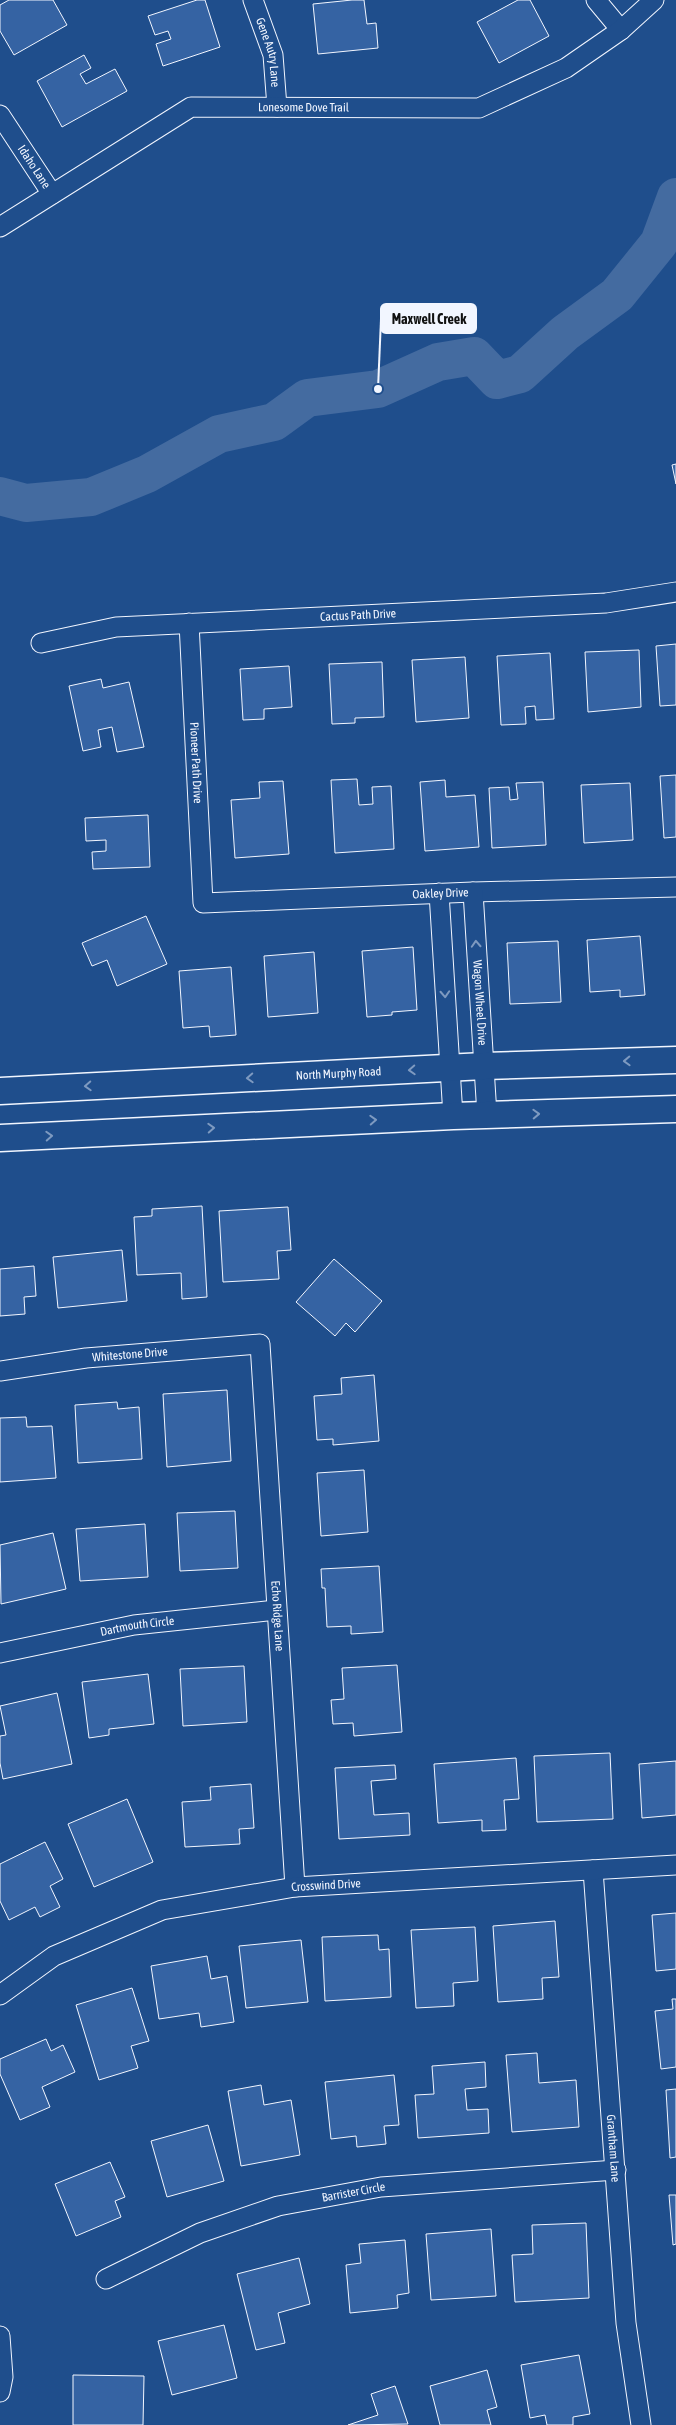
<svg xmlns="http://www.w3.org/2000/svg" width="676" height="2425" font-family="'Asap Condensed',sans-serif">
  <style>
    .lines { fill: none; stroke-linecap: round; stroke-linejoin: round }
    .river { stroke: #446ba0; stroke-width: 38 }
    .building { fill: #3563a3; stroke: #f2f6ff }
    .minor-casing { stroke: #f2f6ff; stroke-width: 21 }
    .secondary-casing { stroke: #f2f6ff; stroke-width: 29 }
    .minor { stroke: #1f4e8c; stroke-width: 19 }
    .secondary { stroke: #1f4e8c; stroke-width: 26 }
    .oneway { stroke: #7e9ac0 }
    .labels { text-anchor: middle; stroke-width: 4; stroke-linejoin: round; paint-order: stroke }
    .street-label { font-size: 12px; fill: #f2f6ff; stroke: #1f4e8c }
    .leader { fill: none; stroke: #f2f6ff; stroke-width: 2 }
    .callout-dot { fill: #f2f6ff; stroke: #1f4e8c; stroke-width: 2 }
    .callout { fill: #f2f6ff; stroke: #f2f6ff; stroke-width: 2 }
    .callout-label { font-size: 14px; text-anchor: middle; font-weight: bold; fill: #111 }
  </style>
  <rect width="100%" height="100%" fill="#1f4e8c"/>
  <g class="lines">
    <!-- river -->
    <path class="river" d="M 0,496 L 26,503 L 91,497 L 147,474 L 219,434 L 274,422 L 307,398 L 378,389 L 438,362 L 474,356 L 497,380 L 520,374 L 565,333 L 617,295 L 659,243 L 676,197"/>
  </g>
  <!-- building -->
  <path class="building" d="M 9,0 L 53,0 L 67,25 L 14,55 L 0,31 L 0,5 Z
    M 197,0 L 205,0 L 220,47 L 163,66 L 156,44 L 171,39 L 168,31 L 155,35 L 148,16 Z
    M 352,0 L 364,0 L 367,24 L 376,23 L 378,48 L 318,54 L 313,4 Z
    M 518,0 L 530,0 L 549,36 L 499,63 L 477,22 Z
    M 84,55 L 91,68 L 80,74 L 86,84 L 115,69 L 127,91 L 62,127 L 37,81 Z
    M 676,464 L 676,484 L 672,465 Z
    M 676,644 L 676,705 L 660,706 L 656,646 Z
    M 639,650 L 641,707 L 588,712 L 585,652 Z
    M 550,653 L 554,719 L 536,720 L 535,706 L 525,707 L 526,724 L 501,725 L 497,656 Z
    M 465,657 L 469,718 L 416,722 L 412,660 Z
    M 382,662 L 384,717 L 355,718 L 355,723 L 332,724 L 329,664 Z
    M 289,666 L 292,707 L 264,709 L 264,719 L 243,720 L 240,669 Z
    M 101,679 L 103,688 L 129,682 L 144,747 L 117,752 L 112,727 L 98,730 L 101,747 L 83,751 L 69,686 Z
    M 676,775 L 676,837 L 664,838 L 660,776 Z
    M 357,779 L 359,805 L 373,804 L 372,787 L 391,786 L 394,849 L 335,853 L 331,780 Z
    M 445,780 L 446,797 L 475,795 L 479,847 L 425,851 L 420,782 Z
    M 283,781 L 289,854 L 235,858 L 231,800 L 260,798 L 259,782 Z
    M 543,782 L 546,845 L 492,848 L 489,788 L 509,787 L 510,800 L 518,799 L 516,783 Z
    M 630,783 L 633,840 L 584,843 L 581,785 Z
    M 148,815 L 150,867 L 93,869 L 92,852 L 106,851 L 106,840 L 86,841 L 85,818 Z
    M 146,916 L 167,964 L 117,986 L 107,960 L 92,966 L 82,943 Z
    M 640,936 L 645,995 L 620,997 L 620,990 L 590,992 L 587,940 Z
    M 558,941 L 561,1002 L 510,1004 L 507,943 Z
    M 413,947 L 417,1010 L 392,1012 L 392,1015 L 367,1017 L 362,951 Z
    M 314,952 L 318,1013 L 268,1017 L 264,956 Z
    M 231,967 L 236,1035 L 210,1037 L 209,1026 L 183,1028 L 179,971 Z
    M 202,1206 L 207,1297 L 182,1299 L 181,1273 L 137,1275 L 134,1217 L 152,1216 L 152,1209 Z
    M 288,1207 L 291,1250 L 277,1251 L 279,1279 L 223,1282 L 219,1211 Z
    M 122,1250 L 127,1301 L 58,1308 L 53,1257 Z
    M 334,1259 L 382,1301 L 355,1332 L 346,1323 L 335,1336 L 296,1302 Z
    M 34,1266 L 36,1296 L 24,1297 L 25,1314 L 0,1316 L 0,1269 Z
    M 374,1375 L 379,1441 L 333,1445 L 333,1439 L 317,1440 L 314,1396 L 342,1394 L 341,1378 Z
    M 227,1390 L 231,1461 L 167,1467 L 163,1394 Z
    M 117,1402 L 118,1409 L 139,1407 L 142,1459 L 78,1463 L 75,1405 Z
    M 26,1417 L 27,1427 L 52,1426 L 56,1478 L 0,1482 L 0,1418 Z
    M 364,1470 L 368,1532 L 321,1536 L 317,1473 Z
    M 235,1511 L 238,1568 L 180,1571 L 177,1513 Z
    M 145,1524 L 148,1577 L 80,1581 L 76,1529 Z
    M 53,1533 L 66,1589 L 1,1604 L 0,1545 Z
    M 379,1566 L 383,1632 L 351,1634 L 351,1626 L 327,1627 L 325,1588 L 322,1588 L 321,1569 Z
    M 397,1665 L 402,1732 L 354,1736 L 353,1723 L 333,1724 L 331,1700 L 344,1699 L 342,1668 Z
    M 244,1666 L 247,1722 L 183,1726 L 180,1669 Z
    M 148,1674 L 154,1724 L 109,1729 L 109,1735 L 89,1738 L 82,1682 Z
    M 57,1693 L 72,1764 L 3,1779 L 0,1763 L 0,1736 L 6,1735 L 0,1706 Z
    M 610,1753 L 613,1819 L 537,1822 L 534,1756 Z
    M 516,1758 L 519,1799 L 504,1800 L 506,1830 L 482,1831 L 482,1820 L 438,1823 L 434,1764 Z
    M 676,1761 L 676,1815 L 642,1818 L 639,1764 Z
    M 395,1765 L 396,1779 L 371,1781 L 374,1815 L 409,1813 L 410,1835 L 339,1839 L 335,1768 Z
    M 251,1784 L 254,1828 L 239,1829 L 240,1844 L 185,1847 L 182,1802 L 211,1800 L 210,1787 Z
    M 127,1799 L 153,1862 L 94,1887 L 68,1824 Z
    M 45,1842 L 63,1879 L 50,1886 L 60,1907 L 40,1917 L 35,1907 L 9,1920 L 0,1901 L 0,1864 Z
    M 676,1913 L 676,1969 L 656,1971 L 652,1915 Z
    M 555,1921 L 559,1977 L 542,1978 L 543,1999 L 498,2002 L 493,1926 Z
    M 475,1927 L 478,1981 L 453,1983 L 454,2006 L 416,2008 L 411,1930 Z
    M 378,1935 L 379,1950 L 389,1949 L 391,1997 L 325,2001 L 322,1937 Z
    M 301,1940 L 308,2002 L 246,2008 L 239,1946 Z
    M 207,1956 L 211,1979 L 227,1976 L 234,2022 L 201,2027 L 199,2013 L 159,2019 L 151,1966 Z
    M 132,1988 L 149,2041 L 131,2046 L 138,2068 L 99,2080 L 76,2005 Z
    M 672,1999 L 676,1999 L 676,2067 L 661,2069 L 655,2011 L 673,2009 Z
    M 46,2039 L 51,2051 L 63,2045 L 75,2072 L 42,2087 L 50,2107 L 20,2120 L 0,2074 L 0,2059 Z
    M 537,2053 L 539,2083 L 576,2080 L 579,2127 L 512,2132 L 506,2055 Z
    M 485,2062 L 486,2087 L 465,2089 L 467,2110 L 488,2109 L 489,2133 L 418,2138 L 415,2095 L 434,2094 L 432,2066 Z
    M 394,2075 L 399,2125 L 384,2126 L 386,2144 L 357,2147 L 356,2136 L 331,2139 L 325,2082 Z
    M 261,2085 L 264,2105 L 291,2100 L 300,2155 L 241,2166 L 228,2091 Z
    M 676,2089 L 676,2157 L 670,2158 L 666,2090 Z
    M 208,2125 L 224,2181 L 167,2197 L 151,2141 Z
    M 110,2162 L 125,2197 L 115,2201 L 121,2217 L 76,2236 L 55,2184 Z
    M 669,2195 L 676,2195 L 676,2244 L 673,2245 Z
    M 586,2223 L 589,2298 L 515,2302 L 512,2255 L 533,2254 L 532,2225 Z
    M 491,2229 L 496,2296 L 431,2300 L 426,2234 Z
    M 405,2240 L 409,2293 L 397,2295 L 398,2308 L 350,2313 L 346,2265 L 361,2263 L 359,2244 Z
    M 299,2258 L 310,2304 L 278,2313 L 285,2343 L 256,2350 L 237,2274 Z
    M 224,2325 L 237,2378 L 172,2395 L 158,2341 Z
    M 579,2355 L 590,2414 L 573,2417 L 573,2425 L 547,2425 L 545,2415 L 530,2418 L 521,2365 Z
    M 487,2370 L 497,2407 L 487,2410 L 491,2425 L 440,2425 L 430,2386 Z
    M 73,2375 L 144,2376 L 143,2425 L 73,2425 Z
    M 395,2386 L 408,2424 L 348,2425 L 378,2415 L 371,2394 Z"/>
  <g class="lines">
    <!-- minor casing -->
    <g class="minor-casing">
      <g id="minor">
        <path id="s1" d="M 253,0 L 273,55 L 277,107"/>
        <path d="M 596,0 L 621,30"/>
        <path id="s2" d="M 0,115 L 52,194"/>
        <path id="s3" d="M 0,227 L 191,107 L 479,108 L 566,68 L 621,30 L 654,0"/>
        <path id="s4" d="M 189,623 L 203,903 L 473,892 L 676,887"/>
        <path id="s5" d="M 41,643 L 116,627 L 606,603 L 676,592"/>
        <path id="s6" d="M 473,892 L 487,1115"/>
        <path d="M 439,893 L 453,1116"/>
        <path id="s7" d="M 0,1371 L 86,1358 L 260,1344 L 295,1887"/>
        <path id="s8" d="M 0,1653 L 134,1625 L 276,1610"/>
        <path id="s9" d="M 593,1870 L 626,2323 L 641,2425"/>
        <path id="s10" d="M 0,1995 L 54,1956 L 162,1910 L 295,1887 L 676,1865"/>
        <path id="s11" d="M 106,2279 L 200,2233 L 278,2206 L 381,2187 L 616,2170"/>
        <path d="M 0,2336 L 3,2377 L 0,2392"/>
      </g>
    </g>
    <!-- secondary casing -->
    <g class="secondary-casing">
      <g id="secondary">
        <path id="s12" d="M 0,1091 L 484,1066 L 676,1060"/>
        <path d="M 0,1138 L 453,1116 L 676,1109"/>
      </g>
    </g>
    <!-- minor -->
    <use href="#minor" class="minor"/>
    <!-- secondary -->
    <use href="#secondary" class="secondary"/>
  </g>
  <!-- one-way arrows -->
  <defs><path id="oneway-chevron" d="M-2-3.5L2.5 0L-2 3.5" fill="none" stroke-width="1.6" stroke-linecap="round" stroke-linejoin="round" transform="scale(1.25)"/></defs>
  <g class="oneway">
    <use href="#oneway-chevron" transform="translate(476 944) rotate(-93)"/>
    <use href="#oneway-chevron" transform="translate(445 994) rotate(87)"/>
    <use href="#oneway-chevron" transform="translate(627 1061) rotate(178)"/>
    <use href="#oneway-chevron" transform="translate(412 1070) rotate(177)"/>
    <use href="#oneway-chevron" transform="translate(250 1078) rotate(177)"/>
    <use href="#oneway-chevron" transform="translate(88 1086) rotate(177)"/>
    <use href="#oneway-chevron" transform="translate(536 1114) rotate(-2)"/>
    <use href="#oneway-chevron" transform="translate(373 1120) rotate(-3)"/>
    <use href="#oneway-chevron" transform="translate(211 1128) rotate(-3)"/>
    <use href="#oneway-chevron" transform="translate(49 1136) rotate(-3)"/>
  </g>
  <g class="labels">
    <!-- street labels -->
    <g class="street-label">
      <text dy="4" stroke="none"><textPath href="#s1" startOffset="55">Gene Autry Lane</textPath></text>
      <text dy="4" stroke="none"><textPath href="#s3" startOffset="338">Lonesome Dove Trail</textPath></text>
      <text dy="4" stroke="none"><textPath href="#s2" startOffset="62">Idaho Lane</textPath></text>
      <text dy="4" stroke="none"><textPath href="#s5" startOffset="319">Cactus Path Drive</textPath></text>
      <text dy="4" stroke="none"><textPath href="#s4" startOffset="140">Pioneer Path Drive</textPath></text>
      <text dy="4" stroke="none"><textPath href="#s4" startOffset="518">Oakley Drive</textPath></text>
      <text dy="4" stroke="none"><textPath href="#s6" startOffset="111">Wagon Wheel Drive</textPath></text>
      <text dy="4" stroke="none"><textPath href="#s12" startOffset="339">North Murphy Road</textPath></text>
      <text dy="4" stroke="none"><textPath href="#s7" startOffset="131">Whitestone Drive</textPath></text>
      <text dy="4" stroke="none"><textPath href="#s7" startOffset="534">Echo Ridge Lane</textPath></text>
      <text dy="4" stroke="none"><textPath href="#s8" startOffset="140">Dartmouth Circle</textPath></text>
      <text dy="4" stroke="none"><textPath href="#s10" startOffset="350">Crosswind Drive</textPath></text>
      <text dy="4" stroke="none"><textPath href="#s9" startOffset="279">Grantham Lane</textPath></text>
      <text dy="4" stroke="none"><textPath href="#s11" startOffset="264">Barrister Circle</textPath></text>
    </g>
  </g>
  <!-- callouts -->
  <path class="leader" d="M378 389L381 319"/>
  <circle class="callout-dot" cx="378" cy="389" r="5"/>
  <rect class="callout" x="381" y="304" width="95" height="29" rx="5"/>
  <g class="callout-label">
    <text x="429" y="324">Maxwell Creek</text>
  </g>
</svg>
